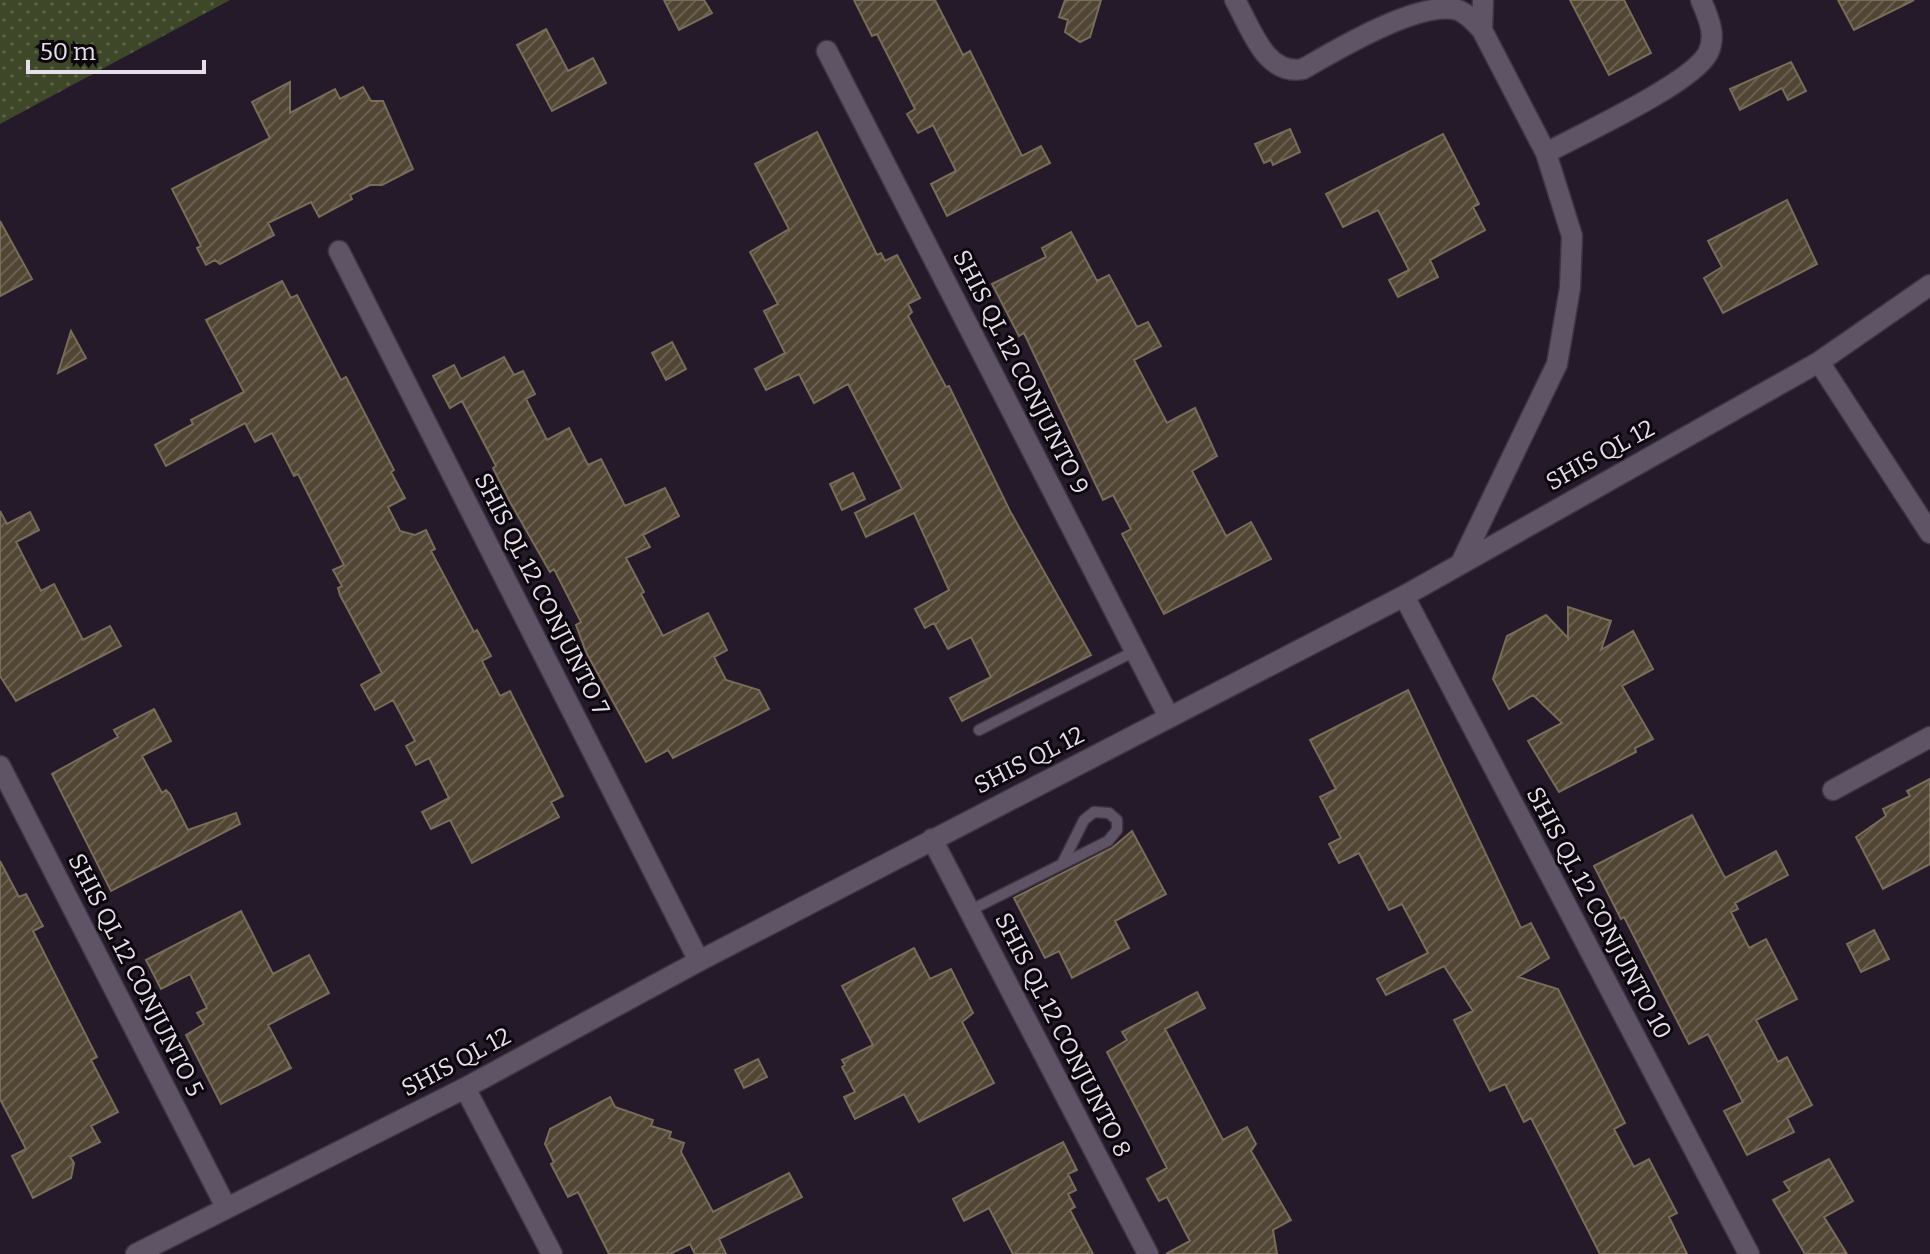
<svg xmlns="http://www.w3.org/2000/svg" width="1930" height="1254" font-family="Bitter,serif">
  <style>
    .park { fill: url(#park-dots) }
    .building { fill: url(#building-hatch); stroke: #796c59; stroke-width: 2 }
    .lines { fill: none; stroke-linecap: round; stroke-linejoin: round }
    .lane-casing { stroke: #3d3542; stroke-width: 13 }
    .street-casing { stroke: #3d3542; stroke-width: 23 }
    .lane { stroke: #5f5366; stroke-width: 10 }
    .street { stroke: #5f5366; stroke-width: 20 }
    .labels { text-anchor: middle; stroke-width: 6; stroke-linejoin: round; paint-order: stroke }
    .street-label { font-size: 24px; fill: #e6dfea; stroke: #0b070d }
  </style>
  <defs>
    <pattern id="park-dots" width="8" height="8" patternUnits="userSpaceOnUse" patternTransform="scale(2)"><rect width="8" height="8" fill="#3f4729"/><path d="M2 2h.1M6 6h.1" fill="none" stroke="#5b6148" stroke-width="1.8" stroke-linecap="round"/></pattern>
    <pattern id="building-hatch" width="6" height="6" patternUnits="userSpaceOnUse" patternTransform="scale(2)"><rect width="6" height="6" fill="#514533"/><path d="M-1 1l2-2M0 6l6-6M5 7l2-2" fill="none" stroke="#6a5f51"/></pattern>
  </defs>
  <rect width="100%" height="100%" fill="#241a2a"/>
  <!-- park -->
  <path class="park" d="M 0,0 L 230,0 L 0,124 Z"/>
  <!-- building -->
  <path class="building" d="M 664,0 L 704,0 L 712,13 L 679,30 Z
    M 854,0 L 935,0 L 963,55 L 970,51 L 1022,156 L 1041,146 L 1050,163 L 947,216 L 931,184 L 956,171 L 933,125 L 918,133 L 907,114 L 915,109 L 877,34 L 872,36 Z
    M 1065,0 L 1101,0 L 1090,37 L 1080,42 L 1065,32 L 1068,20 L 1059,17 Z
    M 1570,0 L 1624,0 L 1651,53 L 1609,75 Z
    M 1838,0 L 1914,0 L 1854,30 Z
    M 546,29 L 568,71 L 593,58 L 606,83 L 552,111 L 517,45 Z
    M 1791,62 L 1806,91 L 1788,100 L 1782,88 L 1740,110 L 1730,89 Z
    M 290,82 L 290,113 L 335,89 L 340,99 L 363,87 L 371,101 L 383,101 L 413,169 L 382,185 L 370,185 L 350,195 L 352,199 L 319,217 L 311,202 L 268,223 L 274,235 L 220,264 L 215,260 L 206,265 L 197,248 L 201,246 L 172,189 L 270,138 L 252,102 Z
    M 1290,129 L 1300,152 L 1273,165 L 1271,160 L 1264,163 L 1255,144 Z
    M 817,132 L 877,255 L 881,253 L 885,261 L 897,255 L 920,298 L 908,304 L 912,312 L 908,316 L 946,387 L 949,386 L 1010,511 L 1091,655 L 962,721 L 950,698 L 991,677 L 971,637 L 948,649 L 934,623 L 925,628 L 915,609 L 949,590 L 914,513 L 866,537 L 855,513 L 902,489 L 848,384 L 814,403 L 799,374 L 766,390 L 755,369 L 785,353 L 764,311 L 778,304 L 750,252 L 789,229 L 755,164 Z
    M 1443,134 L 1479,204 L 1473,207 L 1485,230 L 1430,260 L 1438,277 L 1398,297 L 1389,280 L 1409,270 L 1378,210 L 1343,227 L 1326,194 Z
    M 1787,200 L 1817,264 L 1723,313 L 1704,278 L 1722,267 L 1708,241 Z
    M 0,221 L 32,279 L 0,296 Z
    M 1071,232 L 1097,281 L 1109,275 L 1137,327 L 1148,322 L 1161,346 L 1134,360 L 1167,423 L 1195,408 L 1217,456 L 1192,471 L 1226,536 L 1251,522 L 1271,559 L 1164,614 L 1122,534 L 1131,529 L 1113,495 L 1103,500 L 1024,333 L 1019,336 L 992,284 L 1046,257 L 1042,248 Z
    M 282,281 L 291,298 L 297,295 L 341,380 L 346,377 L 394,470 L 391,472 L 405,498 L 388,507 L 400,531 L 415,535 L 426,530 L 435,549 L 431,551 L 474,632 L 477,630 L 491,656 L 482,661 L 500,696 L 510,691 L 563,796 L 551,802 L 559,817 L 472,863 L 450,820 L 431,829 L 422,812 L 449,798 L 429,758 L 416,765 L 406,746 L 415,741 L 393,700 L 375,710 L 361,685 L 382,673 L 340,595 L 338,588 L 342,586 L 333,570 L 344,565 L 298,474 L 294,476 L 272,433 L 255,442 L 245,423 L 166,466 L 155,445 L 193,424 L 191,420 L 244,392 L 206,320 Z
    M 71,331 L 86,358 L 58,373 Z
    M 672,342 L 686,369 L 666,380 L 652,353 Z
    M 504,357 L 514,375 L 523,371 L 535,394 L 526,399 L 547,440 L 569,428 L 588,465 L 601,459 L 625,506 L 665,488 L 679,516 L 643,535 L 650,547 L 626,558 L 644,592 L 641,594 L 663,636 L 708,613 L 727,650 L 714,657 L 726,680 L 759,690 L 769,709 L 673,758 L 668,750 L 646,762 L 586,652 L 576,625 L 581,622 L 554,569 L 550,572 L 510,502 L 493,468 L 496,466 L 462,401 L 450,408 L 433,376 L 454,365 L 461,379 Z
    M 853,473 L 865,499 L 842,510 L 830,484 Z
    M 0,511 L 7,524 L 30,512 L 39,530 L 16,542 L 41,591 L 54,584 L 83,640 L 110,626 L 121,646 L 16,701 L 0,676 Z
    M 1568,607 L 1611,621 L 1601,650 L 1633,631 L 1653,669 L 1622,686 L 1653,739 L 1635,748 L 1636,752 L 1559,792 L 1528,741 L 1562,723 L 1533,695 L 1509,709 L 1493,679 L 1507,636 L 1513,633 L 1546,615 L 1568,638 Z
    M 1408,690 L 1521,928 L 1531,923 L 1549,958 L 1518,977 L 1558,989 L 1625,1123 L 1614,1129 L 1634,1167 L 1649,1159 L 1677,1213 L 1669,1217 L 1687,1254 L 1600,1254 L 1531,1118 L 1524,1122 L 1505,1084 L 1490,1091 L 1454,1020 L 1473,1011 L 1444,966 L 1386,995 L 1377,979 L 1428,953 L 1402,904 L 1389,910 L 1359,853 L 1339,863 L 1329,844 L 1341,838 L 1320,797 L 1336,789 L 1310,740 Z
    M 154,709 L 171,741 L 142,756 L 162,793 L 166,790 L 170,794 L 188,830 L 236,813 L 240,824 L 111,891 L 52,774 L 118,737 L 114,730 Z
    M 1930,779 L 1930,864 L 1883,889 L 1856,837 L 1886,816 L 1883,809 L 1910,796 L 1907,791 Z
    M 1692,815 L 1725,878 L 1776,851 L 1788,875 L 1735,903 L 1738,909 L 1731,912 L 1749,948 L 1766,939 L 1797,999 L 1756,1020 L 1778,1062 L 1787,1057 L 1812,1105 L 1787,1118 L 1794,1132 L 1747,1155 L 1724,1111 L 1743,1102 L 1708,1034 L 1689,1044 L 1624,917 L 1621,919 L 1594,866 Z
    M 1132,831 L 1166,894 L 1115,921 L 1129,948 L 1072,978 L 1059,951 L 1045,958 L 1014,898 L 1112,848 Z
    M 0,861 L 19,897 L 26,894 L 43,926 L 33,931 L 97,1057 L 91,1060 L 118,1112 L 91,1126 L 100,1142 L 70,1157 L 74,1163 L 71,1178 L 33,1198 L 12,1156 L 26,1149 L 0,1099 Z
    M 241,911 L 273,974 L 309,955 L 329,993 L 268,1025 L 291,1068 L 221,1104 L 186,1035 L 204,1024 L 197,1013 L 207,1008 L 190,974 L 161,989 L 146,960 Z
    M 1874,930 L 1889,959 L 1861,972 L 1847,944 Z
    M 914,948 L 930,979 L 951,969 L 973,1013 L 962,1022 L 994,1083 L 919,1122 L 904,1094 L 855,1119 L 844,1097 L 855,1092 L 842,1067 L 845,1065 L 842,1060 L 873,1045 L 842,986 Z
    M 1197,992 L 1205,1008 L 1165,1029 L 1223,1140 L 1247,1127 L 1256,1144 L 1251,1151 L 1291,1220 L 1273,1230 L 1277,1254 L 1166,1254 L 1190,1241 L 1167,1197 L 1159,1201 L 1147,1179 L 1167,1168 L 1107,1052 L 1127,1040 L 1122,1032 Z
    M 758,1059 L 767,1077 L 744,1088 L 735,1070 Z
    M 610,1097 L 615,1107 L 653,1120 L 651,1126 L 671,1132 L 669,1138 L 684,1143 L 681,1152 L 713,1212 L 789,1173 L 802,1197 L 719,1239 L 726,1254 L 695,1254 L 690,1244 L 670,1254 L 609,1254 L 578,1192 L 568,1197 L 551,1164 L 554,1162 L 545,1144 L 550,1129 Z
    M 1063,1142 L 1077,1170 L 1068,1174 L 1076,1190 L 1068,1194 L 1075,1207 L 1070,1210 L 1093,1254 L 1013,1254 L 989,1208 L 964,1221 L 953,1199 Z
    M 1829,1159 L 1853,1201 L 1824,1217 L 1847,1254 L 1805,1254 L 1773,1200 L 1790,1191 L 1784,1182 Z"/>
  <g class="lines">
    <!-- lane casing -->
    <g class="lane-casing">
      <path id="lane" d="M 979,730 L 1135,651
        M 969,911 L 1108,841 L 1117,830 L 1117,820 L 1109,813 L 1094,812 L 1084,820 L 1062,864"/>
    </g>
    <!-- street casing -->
    <g class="street-casing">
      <path id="street" d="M 1235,0 C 1251,28 1265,76 1303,69 C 1338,49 1419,0 1458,10 C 1468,14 1475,22 1482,30 L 1546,153 L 1572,236 L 1570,288 L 1557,364 L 1461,563
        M 1482,30 L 1483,0
        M 827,51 L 1169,717
        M 1546,153 C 1579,135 1693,83 1708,53 C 1717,35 1708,17 1701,0
        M 339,251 L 699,961
        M 1819,362 L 1930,533
        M 1404,596 L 1749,1254
        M 0,766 L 226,1207
        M 1833,790 L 1930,737
        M 932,839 L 1148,1254
        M 465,1088 L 552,1254
        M 136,1254 L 465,1088 L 699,961 L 1404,596 L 1819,362 L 1930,285"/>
    </g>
    <!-- lane -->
    <use href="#lane" class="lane"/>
    <!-- street -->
    <use href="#street" class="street"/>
  </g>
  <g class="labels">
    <!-- street labels -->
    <g class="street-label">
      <text transform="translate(1021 372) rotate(63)" y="8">SHIS QL 12 CONJUNTO 9</text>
      <text transform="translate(1600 455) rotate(-29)" y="8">SHIS QL 12</text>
      <text transform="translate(542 594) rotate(63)" y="8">SHIS QL 12 CONJUNTO 7</text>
      <text transform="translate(1029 760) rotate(-27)" y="8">SHIS QL 12</text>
      <text transform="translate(1599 913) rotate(62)" y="8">SHIS QL 12 CONJUNTO 10</text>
      <text transform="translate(136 975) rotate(63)" y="8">SHIS QL 12 CONJUNTO 5</text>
      <text transform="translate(1063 1035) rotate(63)" y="8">SHIS QL 12 CONJUNTO 8</text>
      <text transform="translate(456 1062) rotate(-28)" y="8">SHIS QL 12</text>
    </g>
  </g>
  <!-- scale -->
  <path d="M28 60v12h176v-12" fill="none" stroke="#e6dfea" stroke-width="4"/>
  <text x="40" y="60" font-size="24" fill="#e6dfea" stroke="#0b070d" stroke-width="6" paint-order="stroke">50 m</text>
</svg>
